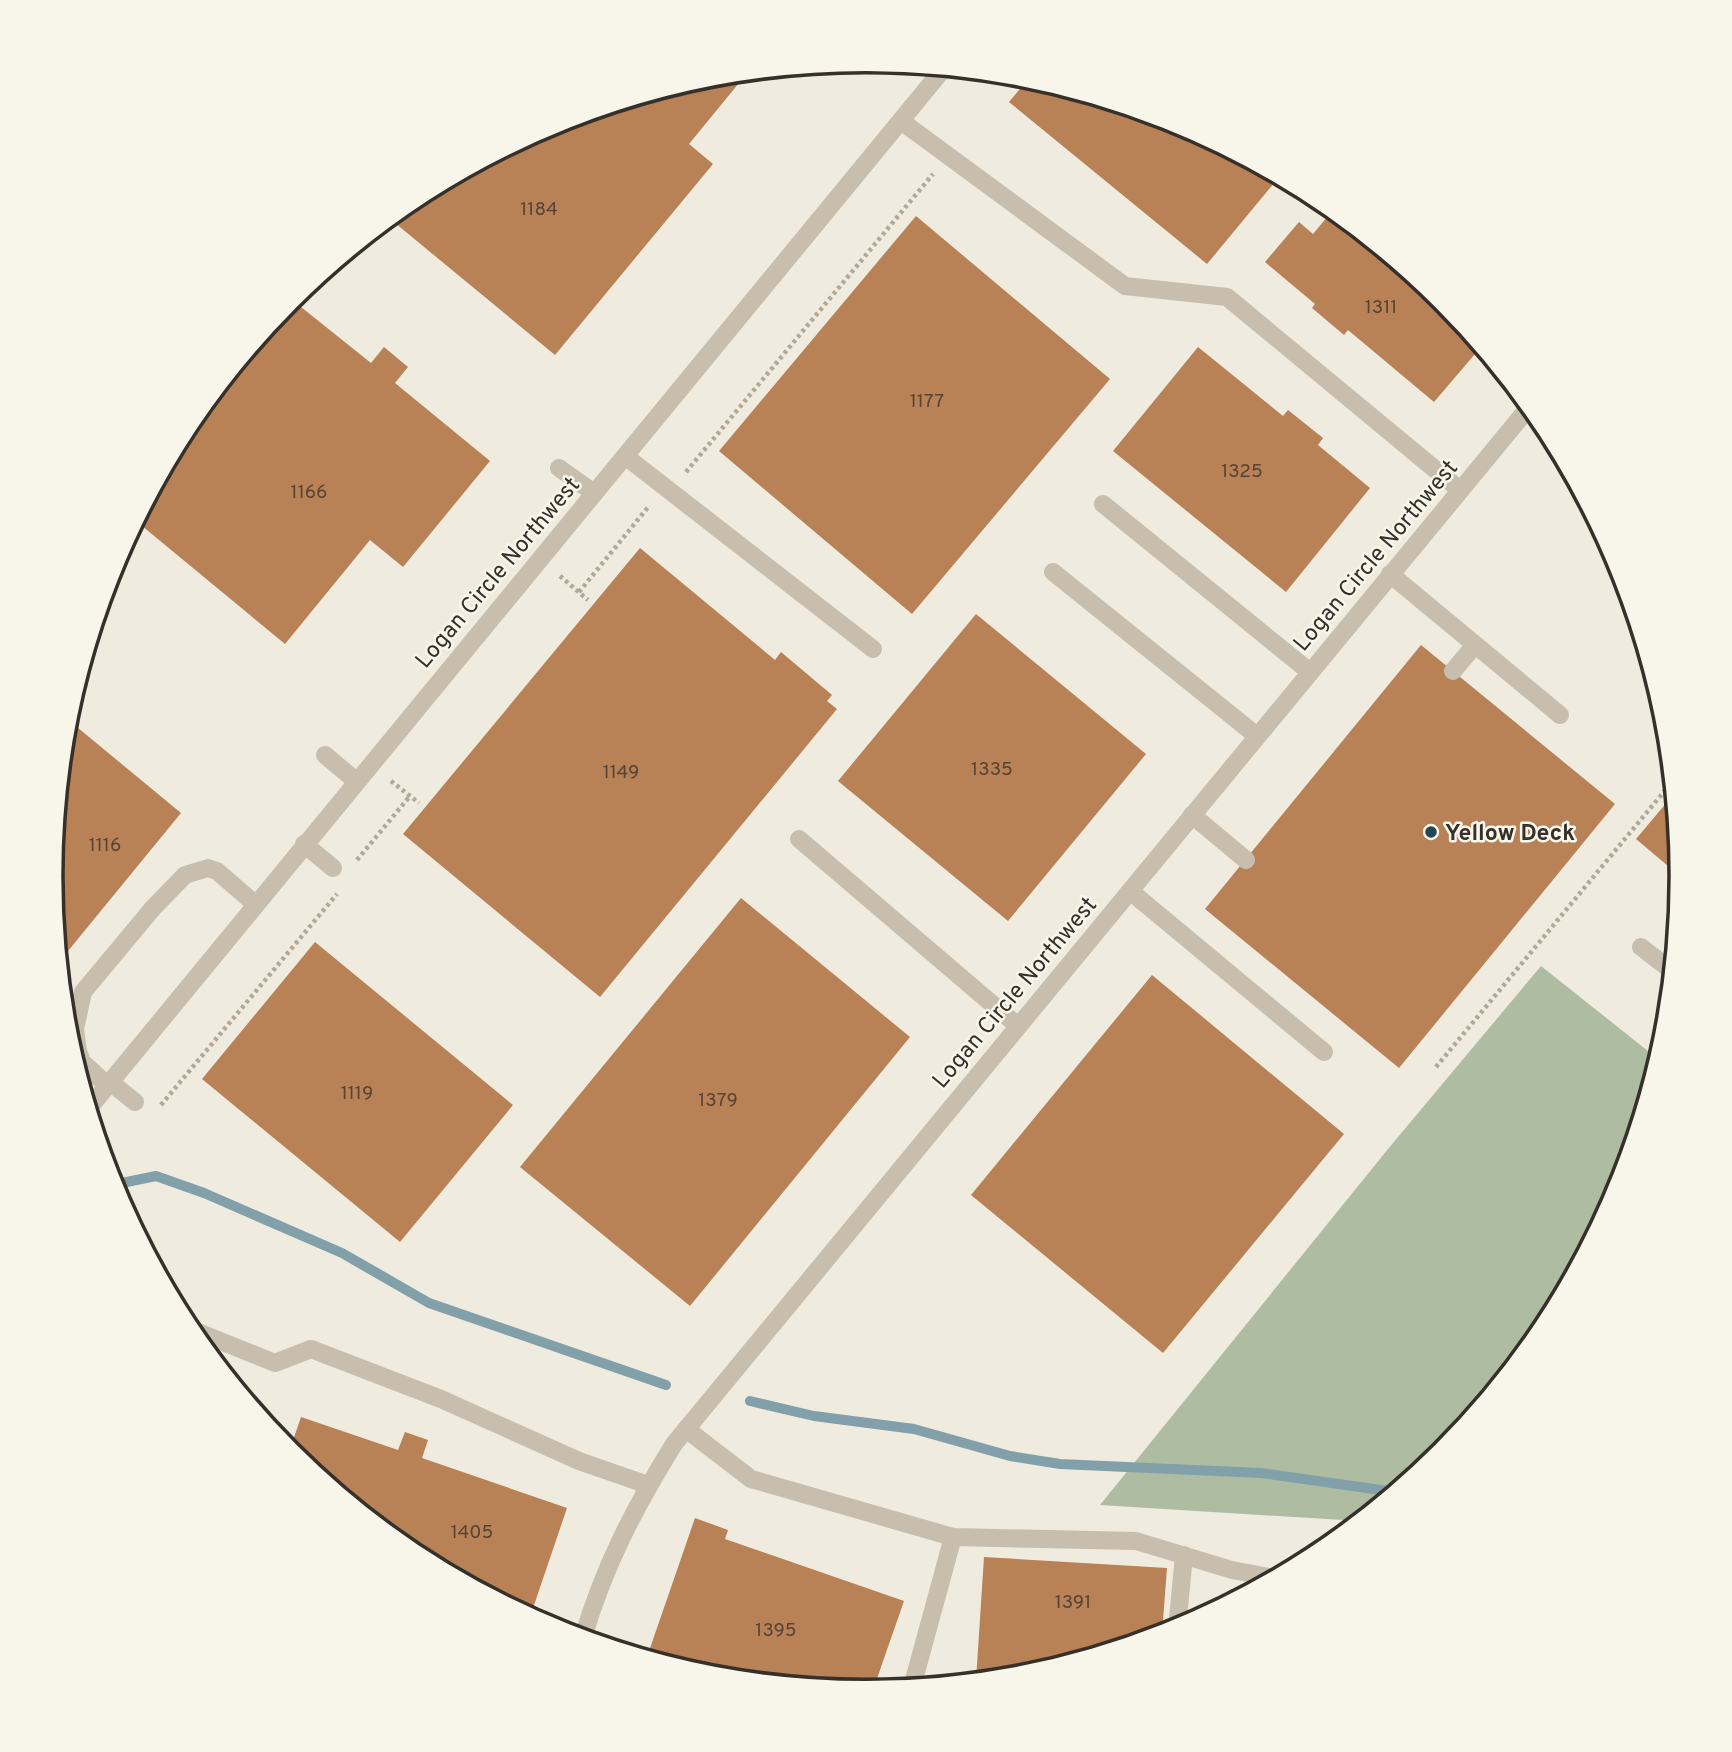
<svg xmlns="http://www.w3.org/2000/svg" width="1732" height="1752" font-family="Overpass,sans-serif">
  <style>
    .green { fill: #aebda1 }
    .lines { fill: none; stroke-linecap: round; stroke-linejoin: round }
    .stream { stroke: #82a0aa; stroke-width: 10 }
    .building { fill: #b88156 }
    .path { stroke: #b2a897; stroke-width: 4.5; stroke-dasharray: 3.5 3.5; stroke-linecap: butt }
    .lane { stroke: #c7bead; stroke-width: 18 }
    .street { stroke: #c7bead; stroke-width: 18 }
    .poi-dot { fill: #254653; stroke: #f8f5eb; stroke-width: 2.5 }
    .labels { text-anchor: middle; stroke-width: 5; stroke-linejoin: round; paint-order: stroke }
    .number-label { font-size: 19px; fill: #564435 }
    .street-label { font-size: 23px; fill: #36302a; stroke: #f8f5eb }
    .poi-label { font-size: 23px; font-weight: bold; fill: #36302a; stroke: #f8f5eb; text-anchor: start }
    .rim { fill: none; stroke: #36302a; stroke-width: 3.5 }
  </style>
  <rect width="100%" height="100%" fill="#f0ebdf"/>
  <!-- green -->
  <path class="green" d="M 1541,966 L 1658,1059 L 1619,1188 L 1544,1329 L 1442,1453 L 1359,1521 L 1100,1505 L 1388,1149 Z"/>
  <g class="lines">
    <!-- stream -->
    <path class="stream" d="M 112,1185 L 156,1176 L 204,1193 L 342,1253 L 429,1303 L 666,1385
      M 750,1401 L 814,1416 L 914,1429 L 1010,1456 L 1060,1464 L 1261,1473 L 1395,1492"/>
  </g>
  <!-- building -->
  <path class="building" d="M 748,72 L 689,144 L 713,164 L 555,355 L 389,218 L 413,198 L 554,123 L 707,76 Z
    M 1029,78 L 1178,123 L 1279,177 L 1207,264 L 1009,102 Z
    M 1333,210 L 1443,300 L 1481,347 L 1434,402 L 1348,330 L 1344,335 L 1312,308 L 1315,304 L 1265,262 L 1299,222 L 1313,234 Z
    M 916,216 L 1110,379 L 912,614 L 719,451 Z
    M 291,299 L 371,363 L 384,347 L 408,367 L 395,383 L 490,461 L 403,567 L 370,540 L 285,644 L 136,521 L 188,423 Z
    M 1198,347 L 1283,416 L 1288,410 L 1323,438 L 1318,445 L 1370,488 L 1286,592 L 1113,451 Z
    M 640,548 L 775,660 L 781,652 L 832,695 L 827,701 L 837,709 L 600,997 L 403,834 Z
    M 976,614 L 1146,754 L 1008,921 L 838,781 Z
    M 1421,645 L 1615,804 L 1399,1068 L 1205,909 Z
    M 66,718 L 181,813 L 59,962 L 51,876 Z
    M 1673,795 L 1681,876 L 1681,877 L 1636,839 Z
    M 741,898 L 910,1037 L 690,1306 L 520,1167 Z
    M 315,942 L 513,1105 L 400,1242 L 202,1079 Z
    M 1152,975 L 1344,1134 L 1163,1353 L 971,1195 Z
    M 301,1417 L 398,1450 L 405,1432 L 428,1440 L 422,1458 L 567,1508 L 530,1617 L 413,1554 L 289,1452 Z
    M 695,1518 L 728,1530 L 725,1539 L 904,1601 L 873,1690 L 707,1676 L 647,1657 Z
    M 984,1557 L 1167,1568 L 1162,1634 L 1025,1676 L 976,1680 Z"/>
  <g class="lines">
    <!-- path -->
    <path class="path" d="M 686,472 L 933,174
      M 560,576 L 588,600
      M 579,592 L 649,506
      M 391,781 L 419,803
      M 357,860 L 410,796
      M 1436,1067 L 1672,782
      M 161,1105 L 337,894"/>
    <!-- lane -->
    <path class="lane" d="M 901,121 L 1125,286 L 1227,297 L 1460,490
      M 625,456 L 873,649
      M 559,468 L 594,493
      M 1103,504 L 1310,672
      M 1053,572 L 1257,736
      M 1390,574 L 1560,715
      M 1453,671 L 1475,645
      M 325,755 L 356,781
      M 1192,815 L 1246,860
      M 799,839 L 1018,1026
      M 304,844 L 333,868
      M 1130,891 L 1324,1052
      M 1641,947 L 1672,971
      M 109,1081 L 135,1102
      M 106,1084 L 82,1062 L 78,1051 L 75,1029 L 83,992 L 153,908 L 185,875 L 208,868 L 217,871 L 255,904
      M 188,1328 L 275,1363 L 311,1349 L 441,1399 L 579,1461 L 648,1485
      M 686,1429 L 751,1479 L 953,1537 L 912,1687
      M 953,1537 L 1136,1541 L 1232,1570 L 1274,1578
      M 1177,1629 L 1184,1555"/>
    <!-- street -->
    <path class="street" d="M 89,1108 L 944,68
      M 583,1638 C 604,1566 635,1507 674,1444 L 1530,406"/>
  </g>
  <!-- markers -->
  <circle class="poi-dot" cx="1431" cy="832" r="7"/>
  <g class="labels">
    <!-- number labels -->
    <g class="number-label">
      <text x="539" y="215">1184</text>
      <text x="1381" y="313">1311</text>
      <text x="927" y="407">1177</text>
      <text x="1242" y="477">1325</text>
      <text x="309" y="498">1166</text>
      <text x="992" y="775">1335</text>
      <text x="621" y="778">1149</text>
      <text x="105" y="851">1116</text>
      <text x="357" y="1099">1119</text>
      <text x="718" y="1106">1379</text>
      <text x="472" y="1538">1405</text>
      <text x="1073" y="1608">1391</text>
      <text x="776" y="1636">1395</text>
    </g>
    <!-- street labels -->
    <g class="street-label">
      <text transform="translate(1375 555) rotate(-50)" y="8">Logan Circle Northwest</text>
      <text transform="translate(497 572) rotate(-50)" y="8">Logan Circle Northwest</text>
      <text transform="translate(1014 992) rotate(-50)" y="8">Logan Circle Northwest</text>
    </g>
    <!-- poi labels -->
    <g class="poi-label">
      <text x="1445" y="840">Yellow Deck</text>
    </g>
  </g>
  <!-- crop -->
  <path d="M0 0H1732V1752H0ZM63 876a803 803 0 1 1 1606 0a803 803 0 1 1-1606 0Z" fill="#f8f5eb" fill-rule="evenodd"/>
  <path class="rim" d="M63 876a803 803 0 1 1 1606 0a803 803 0 1 1-1606 0Z"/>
</svg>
